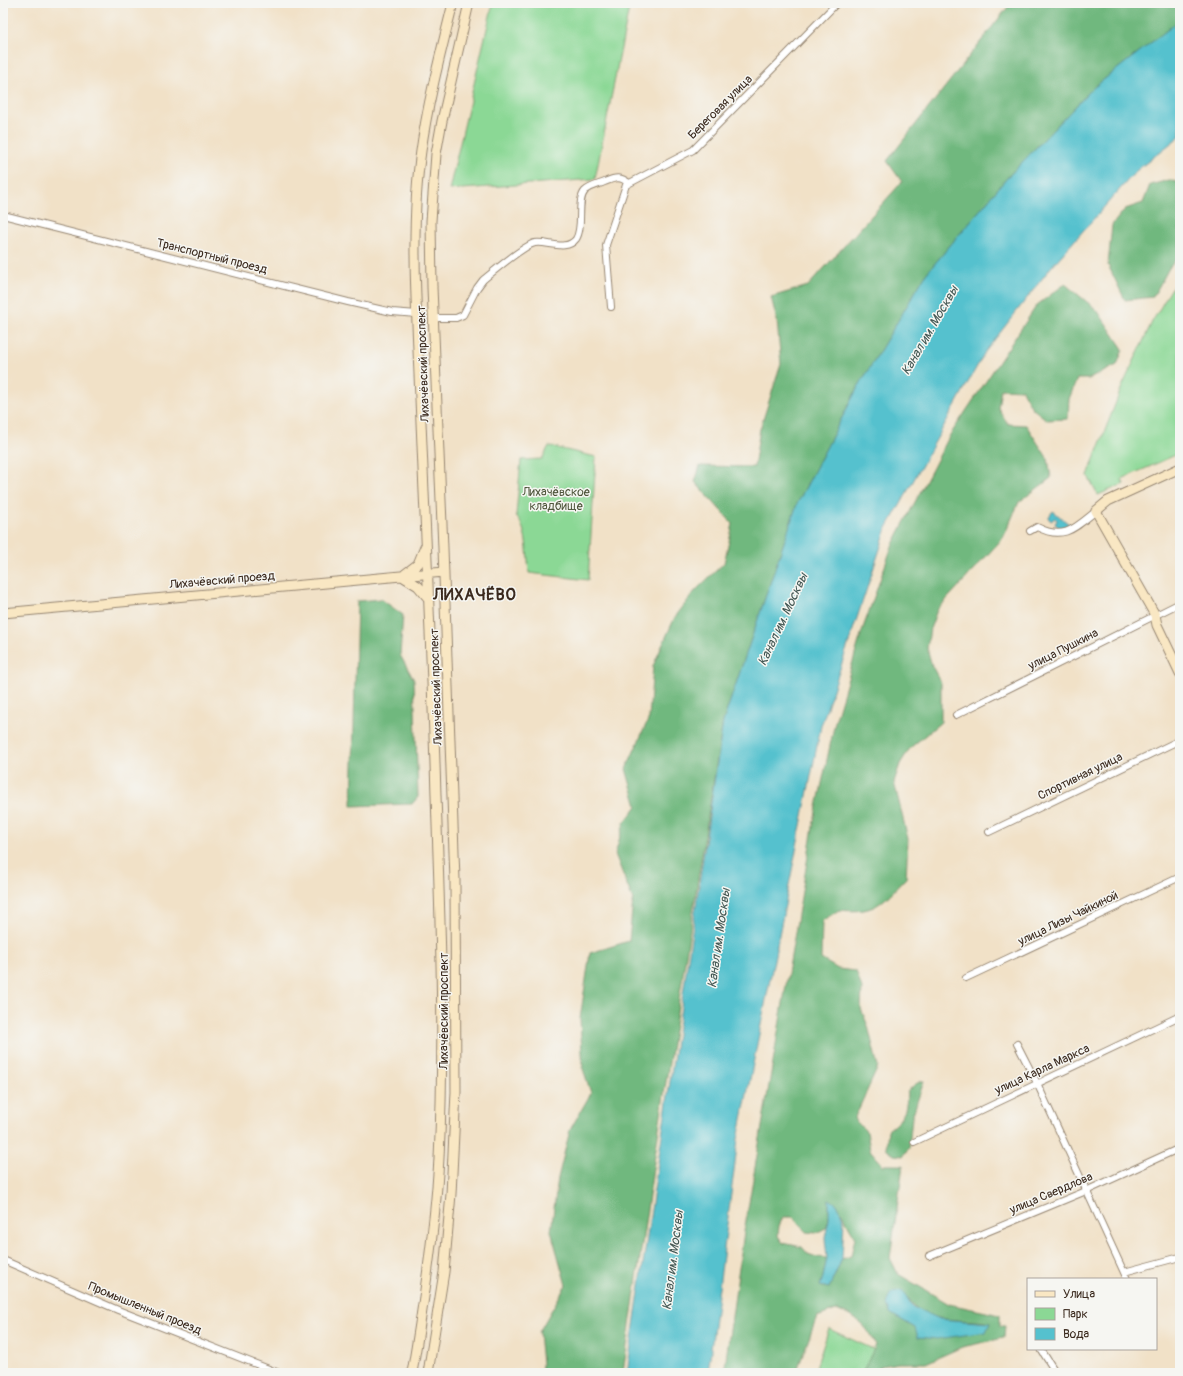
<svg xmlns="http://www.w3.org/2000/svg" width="1183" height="1376" font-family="Pangolin,sans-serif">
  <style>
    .green { fill: #8bd895; stroke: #63815a }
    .forest { fill: #70b87e; stroke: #56714e; fill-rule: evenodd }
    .water { fill: #55c1ce; stroke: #487676 }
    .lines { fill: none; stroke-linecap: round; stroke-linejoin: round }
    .street-casing { stroke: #968672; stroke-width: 8 }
    .secondary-casing { stroke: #968672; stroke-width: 11 }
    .street { stroke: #fff; stroke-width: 6 }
    .secondary { stroke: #f9e7c3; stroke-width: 9 }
    .labels { text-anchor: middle; stroke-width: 3; stroke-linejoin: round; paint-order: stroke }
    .street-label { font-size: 12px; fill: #3b2a1e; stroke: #f6f6f2 }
    .park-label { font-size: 12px; fill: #4f563c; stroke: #f6f6f2 }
    .water-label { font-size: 13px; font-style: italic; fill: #435753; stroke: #f6f6f2 }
    .district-label { font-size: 16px; font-weight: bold; letter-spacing: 1px; fill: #3b2a1e; stroke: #f6f6f2 }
  </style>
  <rect width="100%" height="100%" fill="#f6f6f2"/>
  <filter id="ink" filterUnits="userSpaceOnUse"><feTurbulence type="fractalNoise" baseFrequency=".025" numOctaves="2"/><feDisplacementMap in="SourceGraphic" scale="8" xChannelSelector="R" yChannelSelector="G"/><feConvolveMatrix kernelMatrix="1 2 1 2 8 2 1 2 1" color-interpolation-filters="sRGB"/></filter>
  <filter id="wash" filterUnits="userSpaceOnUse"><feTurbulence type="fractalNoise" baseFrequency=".012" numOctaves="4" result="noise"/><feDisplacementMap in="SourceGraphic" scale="16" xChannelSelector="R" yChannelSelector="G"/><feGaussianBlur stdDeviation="0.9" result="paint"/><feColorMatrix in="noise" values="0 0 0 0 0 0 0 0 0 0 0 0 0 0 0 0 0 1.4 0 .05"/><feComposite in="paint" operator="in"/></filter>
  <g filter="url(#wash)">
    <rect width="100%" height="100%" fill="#f1e1c7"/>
    <!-- green -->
    <path class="green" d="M 493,3 L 630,3 L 595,179 L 449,190 Z
      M 1180,274 L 1180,453 L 1122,479 L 1124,484 L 1098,495 L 1088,476 L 1091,467 L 1121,389 L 1152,322 Z
      M 549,446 L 596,457 L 588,580 L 529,573 C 527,554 528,531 516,515 L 521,460 L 542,459 Z
      M 829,1329 L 875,1350 L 867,1373 L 814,1373 Z"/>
    <!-- forest -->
    <path class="forest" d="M 1011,3 L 1180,3 L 1180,20 L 1093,88 L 1007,178 L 926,274 L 857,389 L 797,504 L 723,722 L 663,1101 L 623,1373 L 541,1373 L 542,1364 L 539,1332 L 566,1285 L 551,1231 L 558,1178 L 570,1130 L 591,1093 L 583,1069 L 580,1019 L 590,953 L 629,941 L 633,900 L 615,854 L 624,823 L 637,806 L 626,769 L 649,718 L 653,666 L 675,617 L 696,590 L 724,563 L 733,524 L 695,482 L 700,466 L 754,467 L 760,429 L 781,364 L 777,321 L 771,297 L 808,286 L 902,182 L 887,161 Z
      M 1169,180 L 1180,183 L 1180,255 L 1169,268 L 1153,297 L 1125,300 L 1108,265 L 1112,225 L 1125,209 L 1143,203 L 1150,185 Z
      M 1065,284 L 1097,310 L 1123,349 L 1117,365 L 1089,379 L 1077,379 L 1069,399 L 1068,419 L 1047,420 L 1032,408 L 1022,390 L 1001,389 L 998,408 L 1008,424 L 1026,425 L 1048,459 L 1051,478 L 1019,502 L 1003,538 L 937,610 L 930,629 L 927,648 L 932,666 L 941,683 L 941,722 L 910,748 L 900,764 L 894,782 L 908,839 L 906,878 C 881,903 877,914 839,910 L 822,921 L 821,959 L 838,969 L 856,971 L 862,989 L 861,1009 L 868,1026 L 878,1067 L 854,1119 L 867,1132 L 870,1150 L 883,1165 L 903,1165 L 890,1258 L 898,1274 L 949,1304 L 1000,1315 L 1000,1326 L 1005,1326 L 1004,1338 L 962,1347 L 926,1363 L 898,1363 L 880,1366 L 876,1373 L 862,1373 L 876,1345 C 866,1324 857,1318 836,1310 L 817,1317 L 796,1373 L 724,1373 L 744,1232 L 814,821 L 835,722 L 862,631 L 892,546 L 950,435 L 1037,305 ZM 829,1199 L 841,1212 L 855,1237 L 851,1256 L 842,1259 L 829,1288 L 820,1286 L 823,1277 L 827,1258 L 817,1257 L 808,1254 L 802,1247 L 783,1243 L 778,1236 L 779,1226 L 783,1217 L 793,1217 L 806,1232 L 816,1233 L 826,1228 L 829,1219 ZM 908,1298 C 926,1327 962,1317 990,1323 L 985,1332 L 916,1328 L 899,1318 Z
      M 381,599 L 403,615 L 400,655 L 414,680 L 418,797 L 412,804 L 352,806 L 357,601 Z
      M 921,1081 L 924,1081 L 912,1117 L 909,1148 L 903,1156 L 894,1155 L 886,1149 L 888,1130 C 896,1124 905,1116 906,1105 C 907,1102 906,1097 907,1093 C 910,1087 916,1084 921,1081 Z"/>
    <!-- water -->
    <path class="water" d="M 1180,20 L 1180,136 L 1136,171 L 1052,266 L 985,352 L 887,528 L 821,726 L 738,1139 L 708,1373 L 627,1373 L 723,722 L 797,504 L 857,389 L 926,274 L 1007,178 L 1093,88 Z
      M 1053,511 L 1070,525 L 1061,530 L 1055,524 L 1057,520 L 1055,518 L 1051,521 L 1048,518 Z
      M 829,1199 L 837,1204 L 844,1221 L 842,1259 L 829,1288 L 820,1286 L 823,1277 L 827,1258 L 825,1238 L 829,1219 Z
      M 902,1290 L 913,1307 L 940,1319 L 990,1323 L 986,1332 L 937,1339 L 918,1337 L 915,1328 L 890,1313 L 887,1304 L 892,1292 Z"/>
  </g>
  <g filter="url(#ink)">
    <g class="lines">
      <!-- street casing -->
      <g class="street-casing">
        <path id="street" d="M 3,215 L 348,302 L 392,312 L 417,314
          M 611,307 L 606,245 L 626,185 L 693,150 L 837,3
          M 433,318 L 456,318 L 463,315 L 477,288 L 483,280 C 493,272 524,245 535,243 C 548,241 566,252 576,239 C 584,227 576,201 585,191 C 590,186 601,184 607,181 C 616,177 621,177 629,183
          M 1030,531 L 1037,527 C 1064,541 1075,528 1096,511
          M 956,715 L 1180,603
          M 989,832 L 1180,740
          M 966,978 L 1180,877
          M 1017,1044 L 1037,1083 L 1127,1279
          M 914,1142 L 1180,1016
          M 929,1256 L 1086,1191 L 1180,1148
          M 3,1260 L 118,1310 L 279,1373
          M 1124,1272 L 1180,1257
          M 1042,1351 L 1056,1373"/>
      </g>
      <!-- secondary casing -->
      <g class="secondary-casing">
        <path id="secondary" d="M 1180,468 L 1108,501 L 1096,511 L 1155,615 L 1157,625 L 1180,673
          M 405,574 L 418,564 L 425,547
          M 402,576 L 418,586 L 429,599
          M 3,613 L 444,572
          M 412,1373 C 424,1302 435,1230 439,1158 C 445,1037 440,916 436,795 C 431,629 422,463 416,297 C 414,248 414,199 421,151 C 428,101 441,52 453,3
          M 428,1373 L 444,1272 L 451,1194 L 456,1092 L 455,880 L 443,548 L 432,287 L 431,221 L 436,154 L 442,121 L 469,3"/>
      </g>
      <!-- street -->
      <use href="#street" class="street"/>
      <!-- secondary -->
      <use href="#secondary" class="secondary"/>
    </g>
  </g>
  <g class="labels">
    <!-- street labels -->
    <g class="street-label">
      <text transform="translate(720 107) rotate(-45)" y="4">Береговая улица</text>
      <text transform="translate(212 256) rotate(14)" y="4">Транспортный проезд</text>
      <text transform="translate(423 364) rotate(-92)" y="4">Лихачёвский проспект</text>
      <text transform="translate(222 580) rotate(-5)" y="4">Лихачёвский проезд</text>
      <text transform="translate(1063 649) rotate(-27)" y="4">улица Пушкина</text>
      <text transform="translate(436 687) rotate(-92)" y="4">Лихачёвский проспект</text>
      <text transform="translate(1080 776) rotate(-26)" y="4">Спортивная улица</text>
      <text transform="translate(1068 918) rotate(-26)" y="4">улица Лизы Чайкиной</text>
      <text transform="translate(444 1011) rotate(-90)" y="4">Лихачёвский проспект</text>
      <text transform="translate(1042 1069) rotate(-25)" y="4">улица Карла Маркса</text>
      <text transform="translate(1051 1193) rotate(-23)" y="4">улица Свердлова</text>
      <text transform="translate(145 1308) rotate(22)" y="4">Промышленный проезд</text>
    </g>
    <!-- park labels -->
    <g class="park-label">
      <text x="556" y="496">Лихачёвское<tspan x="556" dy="14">кладбище</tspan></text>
    </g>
    <!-- water labels -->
    <g class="water-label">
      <text transform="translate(929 330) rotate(-60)" y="5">Канал им. Москвы</text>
      <text transform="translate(782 619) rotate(-65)" y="5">Канал им. Москвы</text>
      <text transform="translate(718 938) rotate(-82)" y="5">Канал им. Москвы</text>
      <text transform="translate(672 1260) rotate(-83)" y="5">Канал им. Москвы</text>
    </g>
    <!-- district labels -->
    <g class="district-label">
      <text x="475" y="600">ЛИХАЧЁВО</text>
    </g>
  </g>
  <!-- margin -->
  <rect width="1183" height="1376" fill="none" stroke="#f6f6f2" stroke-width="16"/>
  <!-- legend -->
  <rect x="1027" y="1278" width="130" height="72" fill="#f6f6f2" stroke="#aba49d"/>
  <rect x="1035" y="1291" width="20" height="6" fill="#f9e7c3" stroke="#aba49d"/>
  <text x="1063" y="1298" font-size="12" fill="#3b2a1e">Улица</text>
  <rect x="1035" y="1308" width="20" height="12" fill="#8bd895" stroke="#aba49d"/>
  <text x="1063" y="1318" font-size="12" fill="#3b2a1e">Парк</text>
  <rect x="1035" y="1328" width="20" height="12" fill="#55c1ce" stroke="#aba49d"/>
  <text x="1063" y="1338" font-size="12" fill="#3b2a1e">Вода</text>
</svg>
